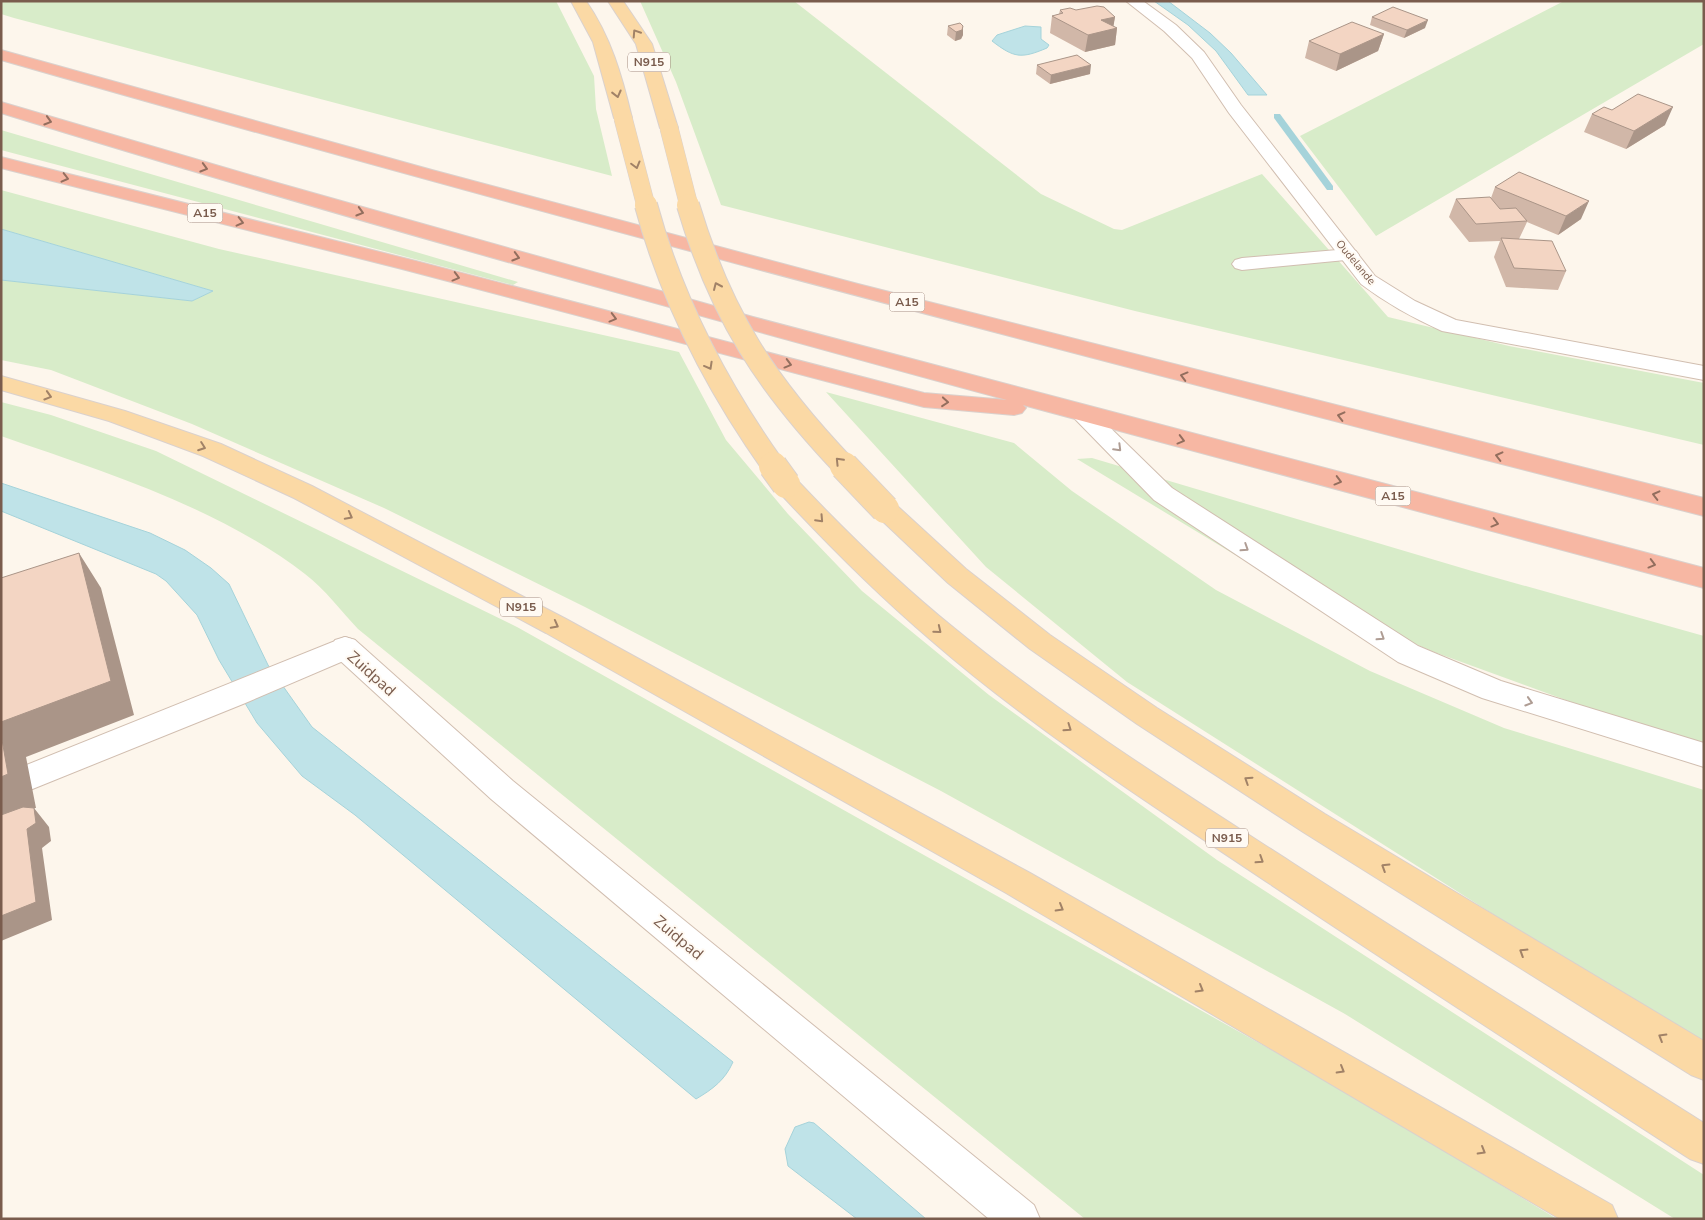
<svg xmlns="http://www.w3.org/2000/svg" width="1705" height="1220" font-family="'Nunito Sans',sans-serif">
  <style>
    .green { fill: #d8ecc9 }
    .water { fill: #bfe3e8; stroke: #a5d3da }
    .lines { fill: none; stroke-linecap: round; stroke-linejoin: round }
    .stream { fill: #a5d3da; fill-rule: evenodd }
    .lane-casing { stroke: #d1beb0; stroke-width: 2 }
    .street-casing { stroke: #d1beb0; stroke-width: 2 }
    .primary-casing { stroke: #dad1cd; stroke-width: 2 }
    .highway-casing { stroke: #dad1cd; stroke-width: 2 }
    .lane { fill: #fff; fill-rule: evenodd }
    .street { fill: #fff; fill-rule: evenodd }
    .primary { fill: #fbd9a5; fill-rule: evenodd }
    .highway { fill: #f7b7a3; fill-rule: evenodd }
    .primary-bridge-far2-casing { stroke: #dad1cd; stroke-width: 19; stroke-linecap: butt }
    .primary-bridge-far1-casing { stroke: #dad1cd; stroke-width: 24; stroke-linecap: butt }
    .primary-bridge-casing { stroke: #dad1cd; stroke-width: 30; stroke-linecap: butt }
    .primary-bridge-far2 { stroke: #fbd9a5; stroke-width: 18 }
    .primary-bridge-far1 { stroke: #fbd9a5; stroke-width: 22 }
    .primary-bridge { stroke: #fbd9a5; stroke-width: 28 }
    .wall { fill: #d1b7a8 }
    .shaded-wall { fill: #aa9588 }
    .building { fill: #f3d5c3; stroke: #aa9588 }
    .oneway { stroke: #a18267 }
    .oneway2 { stroke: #936e5e }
    .oneway3 { stroke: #af9d94 }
    .labels { text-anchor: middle; stroke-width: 4; stroke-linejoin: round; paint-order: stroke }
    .far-street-label { font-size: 11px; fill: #7a5c4d; stroke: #fffaf3 }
    .shield { fill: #fffaf3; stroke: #a28b7f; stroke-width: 1 }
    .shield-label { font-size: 12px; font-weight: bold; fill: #7a5c4d }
    .near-street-label { font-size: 16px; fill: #7a5c4d; stroke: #fffaf3 }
  </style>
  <rect width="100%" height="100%" fill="#fdf6ec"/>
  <!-- green -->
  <path class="green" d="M 1,1 L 556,1 L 594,76 L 596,109 L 612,176 L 14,18 L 1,14 Z
    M 640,1 L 794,1 L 1041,194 L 1114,229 L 1122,230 L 1262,174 L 1388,317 L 1509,346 L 1704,383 L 1704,445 L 1135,311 L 721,205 L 676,82 Z
    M 1564,1 L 1704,1 L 1704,44 L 1376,236 L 1300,136 Z
    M 1,130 L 518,282 L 513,285 L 1,150 Z
    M 1,190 L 219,249 L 679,352 L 726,440 L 788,514 L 862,591 L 989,695 L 1217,860 L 1704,1175 L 1704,1219 L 1675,1219 L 1345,1014 L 941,791 L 585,607 L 384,508 L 192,424 L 51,370 L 1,360 L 1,280 L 192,301 L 213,291 L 1,229 Z
    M 826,392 L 1014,443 L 1072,491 L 1216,590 L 1370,671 L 1504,728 L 1704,790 L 1704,1048 L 1127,682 L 986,567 Z
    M 1,402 L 51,415 L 156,451 L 517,627 L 1343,1090 L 1557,1219 L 1085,1219 L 358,629 C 341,611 325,589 305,574 C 218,507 104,472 1,436 Z
    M 1092,458 L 1472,571 L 1704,636 L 1704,745 L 1582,706 L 1434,652 L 1298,593 L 1077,459 Z"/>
  <!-- water -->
  <path class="water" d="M 1154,1 L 1168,1 L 1210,33 L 1231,53 L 1267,95 L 1248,95 L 1216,51 L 1188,25 Z
    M 1025,26 L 1041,27 L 1041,39 L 1049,45 L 1047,48 C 1021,59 1014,58 992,41 L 997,35 Z
    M 1,229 L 213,291 L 192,301 L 1,280 Z
    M 1,483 L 150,533 L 185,550 L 211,568 L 229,584 L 268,665 L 312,727 L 733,1062 C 725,1080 713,1089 696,1099 L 355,815 L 302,776 L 257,723 L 219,660 L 197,615 L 166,581 L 156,574 L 1,511 Z
    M 809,1122 L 814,1123 L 926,1219 L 857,1219 L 788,1166 L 785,1149 L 795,1127 Z"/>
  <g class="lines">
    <!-- stream -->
    <path class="stream" d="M 1274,114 L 1280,114 L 1333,186 L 1333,190 L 1327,190 L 1274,118 Z"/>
    <!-- lane casing -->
    <g class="lane-casing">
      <path id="lane" d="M 1349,249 L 1356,251 L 1359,255 L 1356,259 L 1242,270 L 1235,268 L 1232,264 L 1235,260 L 1242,258 Z
        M 1083,407 L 1091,409 L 1172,488 L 1418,646 L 1501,681 L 1704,743 L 1704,767 L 1482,698 L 1398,662 L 1154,500 L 1075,419 L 1071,414 L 1075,409 Z
        M 345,637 L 355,640 L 359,648 L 355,656 L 243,704 L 30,790 L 19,786 L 15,777 L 19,768 Z"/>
    </g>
    <!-- street casing -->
    <g class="street-casing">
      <path id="street" d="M 1126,1 L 1143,1 L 1176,25 L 1204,52 L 1241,105 L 1375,276 L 1415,301 L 1456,320 L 1704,366 L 1704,380 L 1442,331 C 1413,318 1386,303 1361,284 L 1229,113 L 1192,58 L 1164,31 Z
        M 345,637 L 355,640 L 513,781 L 1034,1205 L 1040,1219 L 989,1219 L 491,799 L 335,656 L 331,648 L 335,640 Z"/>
    </g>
    <!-- primary casing -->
    <g class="primary-casing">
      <path id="primary" d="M 571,1 L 586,1 C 611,37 622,76 632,118 L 629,122 L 617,122 L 614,118 L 593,42 Z
        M 608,1 L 623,1 L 652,44 L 678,128 L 675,132 L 663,132 L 660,128 L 636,44 Z
        M 1,376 L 125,411 L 221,444 L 312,486 L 566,619 L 1030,873 L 1612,1205 L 1618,1219 L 1560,1219 L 1006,893 L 546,633 L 294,498 L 203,456 L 109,421 L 1,390 Z
        M 786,476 L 795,478 C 845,531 897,582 954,628 C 1060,715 1176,788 1291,862 C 1427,950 1566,1036 1704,1123 L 1704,1164 L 1690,1159 C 1550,1068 1409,977 1270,884 C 1155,807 1037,732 932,641 C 877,594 826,543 777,490 L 774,484 L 777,478 Z
        M 885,500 L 894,503 L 966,569 L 1050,635 L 1157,708 L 1325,814 L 1704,1041 L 1704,1080 L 1691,1075 L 1303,832 L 1137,724 L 1030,649 L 948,583 L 876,515 L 872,509 L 876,503 Z"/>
    </g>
    <!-- highway casing -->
    <g class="highway-casing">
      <path id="highway" d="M 1,50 L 432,170 L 858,284 L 1704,498 L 1704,516 C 1134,370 566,222 1,60 Z
        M 1,102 L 274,182 L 753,317 L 1704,568 L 1704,588 L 1023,405 L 1026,408 L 1022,413 L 1014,415 L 924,407 L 402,269 L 1,168 L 1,157 L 416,261 L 924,393 L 1007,400 C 671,308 334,216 1,113 Z"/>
    </g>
    <!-- lane -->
    <use href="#lane" class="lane"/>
    <!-- street -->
    <use href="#street" class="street"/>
    <!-- primary -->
    <use href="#primary" class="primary"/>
    <!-- highway -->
    <use href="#highway" class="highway"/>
    <!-- primary-bridge-far2 casing -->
    <g class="primary-bridge-far2-casing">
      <path id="primary-bridge-far2" d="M 623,118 L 646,206
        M 669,128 L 689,206"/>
    </g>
    <!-- primary-bridge-far1 casing -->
    <g class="primary-bridge-far1-casing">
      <path id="primary-bridge-far1" d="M 646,205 C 672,301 717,387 774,467
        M 688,205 C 721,316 766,384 845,467"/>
    </g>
    <!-- primary-bridge casing -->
    <g class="primary-bridge-casing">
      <path id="primary-bridge" d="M 773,466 L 786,484
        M 844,466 L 885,509"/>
    </g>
    <!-- primary-bridge-far2 -->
    <use href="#primary-bridge-far2" class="primary-bridge-far2"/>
    <!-- primary-bridge-far1 -->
    <use href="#primary-bridge-far1" class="primary-bridge-far1"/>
    <!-- primary-bridge -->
    <use href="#primary-bridge" class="primary-bridge"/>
  </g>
  <!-- wall -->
  <path class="wall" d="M 1060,10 L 1076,10 L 1115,17 L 1113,26 L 1117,28 L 1115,45 L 1085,52 L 1050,33 L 1052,16 L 1059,14 Z
    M 1372,17 L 1425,28 L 1404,38 L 1370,25 Z
    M 948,26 L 963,26 L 963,35 L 961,39 L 955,41 L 947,35 Z
    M 1384,34 L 1378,51 L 1336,71 L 1305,58 L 1309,41 Z
    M 1037,65 L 1090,74 L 1050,84 L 1036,74 Z
    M 1612,110 L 1665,125 L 1626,149 L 1584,132 L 1592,114 Z
    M 1495,187 L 1581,219 L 1558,235 L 1527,222 L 1519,239 L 1566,271 L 1558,290 L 1506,287 L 1494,257 L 1500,241 L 1469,242 L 1449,217 L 1456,199 L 1491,198 Z"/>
  <!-- shaded-wall -->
  <path class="shaded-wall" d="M 1115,17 L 1113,29 L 1117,28 L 1115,45 L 1085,52 L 1088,35 L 1101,20 Z
    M 1428,20 L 1425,28 L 1404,38 L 1407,30 Z
    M 963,26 L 963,35 L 961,39 L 955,41 L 956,32 Z
    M 1384,34 L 1378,51 L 1336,71 L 1340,54 Z
    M 1091,65 L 1090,74 L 1050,84 L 1051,75 Z
    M 1673,107 L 1665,125 L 1626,149 L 1634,131 Z
    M 1589,201 L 1581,219 L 1558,235 L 1566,216 Z
    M 79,553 L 101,588 L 134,715 L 26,757 L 36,808 L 34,808 L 49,827 L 51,841 L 42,848 L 52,920 L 1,941 L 1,722 Z"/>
  <!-- building -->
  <path class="building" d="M 1097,6 L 1104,7 L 1115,17 L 1101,20 L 1117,28 L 1088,35 L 1052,16 L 1063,13 L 1060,10 L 1070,8 L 1076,10 Z
    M 1393,7 L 1428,20 L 1407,30 L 1372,17 Z
    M 1352,22 L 1384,34 L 1340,54 L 1309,41 Z
    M 960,23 L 963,26 L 962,30 L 956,32 L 948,26 Z
    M 1077,55 L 1091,65 L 1051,75 L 1037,65 Z
    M 1638,94 L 1673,107 L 1634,131 L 1592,114 L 1604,107 L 1612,110 Z
    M 1519,172 L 1589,201 L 1566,216 L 1495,187 Z
    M 1490,197 L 1500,209 L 1516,208 L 1527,221 L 1476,224 L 1456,199 Z
    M 1501,238 L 1552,241 L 1566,271 L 1514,268 Z
    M 79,553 L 111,681 L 1,722 L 1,578 Z
    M 1,734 L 8,774 L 1,777 Z
    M 23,807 L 34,808 L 36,823 L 27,829 L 36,902 L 1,916 L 1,815 Z"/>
  <!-- one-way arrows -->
  <defs><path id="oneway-chevron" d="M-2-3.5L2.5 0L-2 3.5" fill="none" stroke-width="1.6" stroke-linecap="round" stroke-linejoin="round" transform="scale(1.25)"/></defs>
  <g class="oneway">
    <use href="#oneway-chevron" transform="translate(636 33) rotate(-123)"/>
    <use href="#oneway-chevron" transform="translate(617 94) rotate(76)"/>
    <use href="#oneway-chevron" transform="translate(636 165) rotate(75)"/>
    <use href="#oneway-chevron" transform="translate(717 286) rotate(-114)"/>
    <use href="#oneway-chevron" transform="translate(709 366) rotate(61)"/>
    <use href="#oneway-chevron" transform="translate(48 396) rotate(17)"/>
    <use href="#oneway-chevron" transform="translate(202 447) rotate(20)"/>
    <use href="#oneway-chevron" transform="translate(839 461) rotate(-134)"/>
    <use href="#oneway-chevron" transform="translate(349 516) rotate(28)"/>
    <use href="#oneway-chevron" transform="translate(820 519) rotate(47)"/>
    <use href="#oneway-chevron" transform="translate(555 625) rotate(28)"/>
    <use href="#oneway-chevron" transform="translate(938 630) rotate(39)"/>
    <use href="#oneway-chevron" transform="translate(1068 728) rotate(35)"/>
    <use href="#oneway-chevron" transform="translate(1248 780) rotate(-147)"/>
    <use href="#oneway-chevron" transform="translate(1260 860) rotate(33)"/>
    <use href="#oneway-chevron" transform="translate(1385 867) rotate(-148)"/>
    <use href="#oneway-chevron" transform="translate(1060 908) rotate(30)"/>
    <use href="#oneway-chevron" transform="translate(1523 952) rotate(-148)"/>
    <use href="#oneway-chevron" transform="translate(1200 989) rotate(30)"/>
    <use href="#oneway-chevron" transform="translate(1662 1037) rotate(-149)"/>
    <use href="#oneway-chevron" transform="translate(1341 1070) rotate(30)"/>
    <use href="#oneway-chevron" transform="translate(1482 1151) rotate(30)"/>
  </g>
  <g class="oneway2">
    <use href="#oneway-chevron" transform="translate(48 121) rotate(17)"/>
    <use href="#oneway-chevron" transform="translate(204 168) rotate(16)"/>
    <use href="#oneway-chevron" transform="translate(65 178) rotate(14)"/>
    <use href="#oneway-chevron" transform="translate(360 212) rotate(16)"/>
    <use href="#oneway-chevron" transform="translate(240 222) rotate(14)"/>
    <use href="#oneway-chevron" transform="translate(516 257) rotate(16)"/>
    <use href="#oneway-chevron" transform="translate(456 277) rotate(15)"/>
    <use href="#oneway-chevron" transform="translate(613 318) rotate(15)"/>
    <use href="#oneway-chevron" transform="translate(788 364) rotate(15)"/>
    <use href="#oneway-chevron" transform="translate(1184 376) rotate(-165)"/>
    <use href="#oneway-chevron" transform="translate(945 402) rotate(5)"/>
    <use href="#oneway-chevron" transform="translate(1341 416) rotate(-166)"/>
    <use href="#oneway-chevron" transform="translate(1181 440) rotate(15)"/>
    <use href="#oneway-chevron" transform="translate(1499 456) rotate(-166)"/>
    <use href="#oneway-chevron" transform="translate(1338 481) rotate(15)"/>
    <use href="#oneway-chevron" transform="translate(1656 495) rotate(-166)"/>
    <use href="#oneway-chevron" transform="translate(1495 523) rotate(15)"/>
    <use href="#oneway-chevron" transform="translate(1652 564) rotate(15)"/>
  </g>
  <g class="oneway3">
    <use href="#oneway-chevron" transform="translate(1118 448) rotate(45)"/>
    <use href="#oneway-chevron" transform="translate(1245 548) rotate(33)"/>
    <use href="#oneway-chevron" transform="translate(1381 637) rotate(33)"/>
    <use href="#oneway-chevron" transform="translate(1529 702) rotate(17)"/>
  </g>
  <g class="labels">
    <!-- far-street labels -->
    <g class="far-street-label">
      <text transform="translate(1356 262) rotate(50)" y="4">Oudelande</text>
    </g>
    <!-- shield labels -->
    <g class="shield">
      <rect x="628" y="52.5" width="42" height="19" rx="4"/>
      <rect x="187.5" y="203.5" width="35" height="19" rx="4"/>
      <rect x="889.5" y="292.5" width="35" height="19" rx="4"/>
      <rect x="1375.5" y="486.5" width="35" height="19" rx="4"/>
      <rect x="500" y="597.5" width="42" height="19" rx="4"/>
      <rect x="1206" y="828.5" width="42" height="19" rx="4"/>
    </g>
    <g class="shield-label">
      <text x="649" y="66">N915</text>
      <text x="205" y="217">A15</text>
      <text x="907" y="306">A15</text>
      <text x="1393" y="500">A15</text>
      <text x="521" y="611">N915</text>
      <text x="1227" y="842">N915</text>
    </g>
    <!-- near-street labels -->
    <g class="near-street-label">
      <text transform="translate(372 673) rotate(42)" y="6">Zuidpad</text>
      <text transform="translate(679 937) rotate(40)" y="6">Zuidpad</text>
    </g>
  </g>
  <!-- border -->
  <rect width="1705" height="1220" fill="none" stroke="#7a5c4d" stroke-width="5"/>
</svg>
